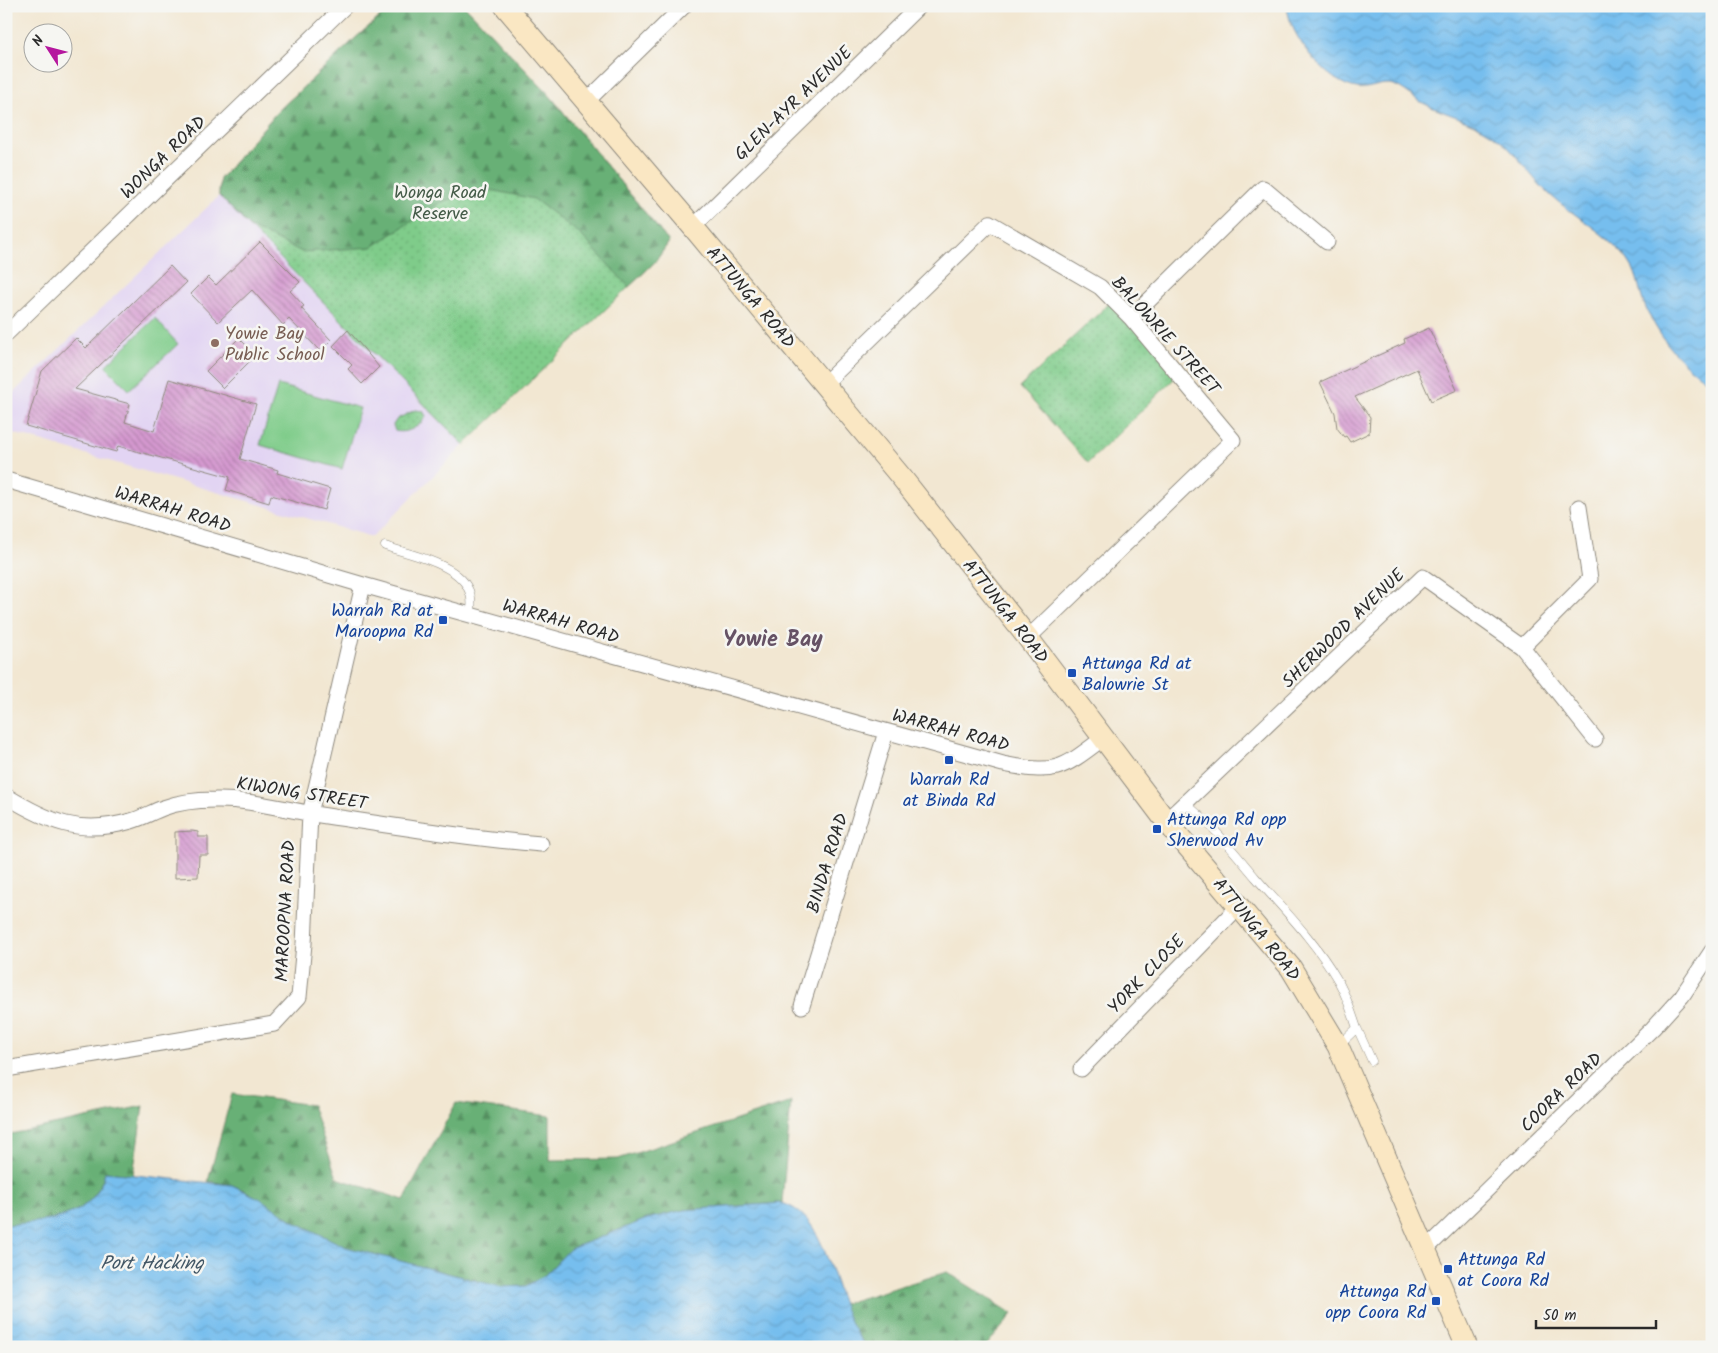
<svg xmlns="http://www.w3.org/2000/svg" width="1718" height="1353" font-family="Kalam,sans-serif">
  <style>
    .built { fill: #e2d4f3 }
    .grass { fill: url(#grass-dots); stroke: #557c5a }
    .forest { fill: url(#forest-firs); stroke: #496e50 }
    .pitch { fill: #7fcc8a; stroke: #557c5a }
    .water { fill: url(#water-waves); stroke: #50748c }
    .building { fill: url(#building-back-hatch) }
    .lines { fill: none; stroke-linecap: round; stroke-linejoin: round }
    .lane-casing { stroke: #8e897e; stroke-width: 9 }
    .street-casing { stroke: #8e897e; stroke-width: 17 }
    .secondary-casing { stroke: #8e897e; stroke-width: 23 }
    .lane { stroke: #fff; stroke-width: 8 }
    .street { stroke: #fff; stroke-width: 15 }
    .secondary { stroke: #fae7c3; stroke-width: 21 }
    .education-dot { fill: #8d6e63; stroke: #f6f6f2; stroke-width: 2 }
    .transit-dot { fill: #1a4fb4; stroke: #f6f6f2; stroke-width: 2 }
    .labels { text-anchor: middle; stroke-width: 5; stroke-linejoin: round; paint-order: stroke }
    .street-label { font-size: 18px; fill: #2b2b2b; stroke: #f6f6f2 }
    .park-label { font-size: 18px; fill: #445b48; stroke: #f6f6f2 }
    .education-label { font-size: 18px; fill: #785e54; stroke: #f6f6f2; text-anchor: start }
    .transit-label { font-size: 18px; fill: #164399; stroke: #f6f6f2; text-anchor: start }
    .water-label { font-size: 19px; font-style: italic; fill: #425766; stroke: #f6f6f2 }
    .district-label { font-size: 22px; font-weight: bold; fill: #665265; stroke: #f6f6f2 }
  </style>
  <defs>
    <pattern id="grass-dots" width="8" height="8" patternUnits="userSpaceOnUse" patternTransform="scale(1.25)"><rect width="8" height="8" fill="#7fcc8a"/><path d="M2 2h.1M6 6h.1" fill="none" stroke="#6eaf77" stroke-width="1.8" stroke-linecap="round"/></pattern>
    <pattern id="forest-firs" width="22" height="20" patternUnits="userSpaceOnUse" patternTransform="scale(1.25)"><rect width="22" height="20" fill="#67b076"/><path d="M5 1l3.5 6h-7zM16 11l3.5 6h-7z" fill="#558f61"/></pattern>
    <pattern id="water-waves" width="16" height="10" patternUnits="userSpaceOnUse" patternTransform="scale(1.25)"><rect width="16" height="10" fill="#76beee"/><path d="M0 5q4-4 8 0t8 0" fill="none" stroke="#66a3cc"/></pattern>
    <pattern id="building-back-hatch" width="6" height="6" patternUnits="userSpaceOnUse" patternTransform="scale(1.25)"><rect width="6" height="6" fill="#d599d0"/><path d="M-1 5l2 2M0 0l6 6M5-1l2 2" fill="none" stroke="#ad7da9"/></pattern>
  </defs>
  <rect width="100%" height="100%" fill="#f6f6f2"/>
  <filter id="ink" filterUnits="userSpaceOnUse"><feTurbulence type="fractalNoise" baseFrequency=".02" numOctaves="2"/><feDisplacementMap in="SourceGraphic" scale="10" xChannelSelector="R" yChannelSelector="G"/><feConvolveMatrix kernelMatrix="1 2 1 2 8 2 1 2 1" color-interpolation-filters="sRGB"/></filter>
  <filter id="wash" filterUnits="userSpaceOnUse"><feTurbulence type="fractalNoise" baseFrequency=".0096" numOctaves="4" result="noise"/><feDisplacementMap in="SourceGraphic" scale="20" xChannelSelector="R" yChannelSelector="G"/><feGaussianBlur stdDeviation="1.12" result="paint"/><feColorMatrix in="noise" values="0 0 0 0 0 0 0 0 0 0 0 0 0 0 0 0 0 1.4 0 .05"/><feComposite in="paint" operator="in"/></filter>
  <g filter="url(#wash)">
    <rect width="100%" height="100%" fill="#f2e7d2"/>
    <!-- built -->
    <path class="built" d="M 219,196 L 464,445 L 372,537 L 6,431 L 6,400 Z"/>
    <!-- grass -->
    <path class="grass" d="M 393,6 L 465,6 L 551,97 L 669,242 L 655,262 L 464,445 L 219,196 L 220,179 L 277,112 L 361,33 Z
      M 1113,300 L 1179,374 L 1088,463 L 1020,387 Z
      M 415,410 L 423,411 L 426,416 C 420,427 407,434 395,431 L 393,425 L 397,419 Z"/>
    <!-- forest -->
    <path class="forest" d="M 393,6 L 465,6 L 551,97 L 669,242 L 655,262 L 629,287 L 580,234 L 534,199 L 486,189 L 441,202 L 372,247 L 302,252 L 250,227 L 219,196 L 220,179 L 277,112 L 361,33 Z
      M 232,1094 L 312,1105 L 337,1178 L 404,1200 L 456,1103 L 550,1116 L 550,1160 L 618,1159 L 791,1102 L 782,1203 L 684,1210 L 647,1219 L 570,1249 L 545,1275 L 526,1286 L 501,1287 L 346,1247 L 297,1223 L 246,1191 L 232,1185 L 208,1181 Z
      M 143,1106 L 133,1175 L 105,1172 C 94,1219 47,1221 6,1225 L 6,1135 Z
      M 947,1272 L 1013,1314 L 985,1347 L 867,1347 L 853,1329 L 842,1304 Z"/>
    <!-- pitch -->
    <path class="pitch" d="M 155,318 L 178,344 L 129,390 L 105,366 Z
      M 278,385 L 360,408 L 342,469 L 260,445 Z"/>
    <!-- water -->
    <path class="water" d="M 1287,6 L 1712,6 L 1712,384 C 1681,365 1657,336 1643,301 C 1639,290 1638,276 1631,265 C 1616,239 1572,215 1549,194 C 1528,175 1516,150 1492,134 C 1470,119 1446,115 1423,103 C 1413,98 1405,89 1394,85 C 1382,81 1370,90 1357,88 C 1327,84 1289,36 1287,6 Z
      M 105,1172 L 232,1185 L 259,1198 L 297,1223 L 346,1247 L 501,1287 L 526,1286 L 545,1275 L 570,1249 L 647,1219 L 684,1210 L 782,1203 C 835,1219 830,1310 867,1347 L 6,1347 L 6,1225 C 47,1221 95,1219 105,1172 Z"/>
    <g id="blocks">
      <!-- building -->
      <path class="building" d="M 260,242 L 300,282 L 290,291 L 304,306 L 301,308 L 331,340 L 320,351 L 289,319 L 283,325 L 252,290 L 218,322 L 191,294 L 208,277 L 216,285 Z
        M 170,266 L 186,283 L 75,389 L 130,404 L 125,422 L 154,431 L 169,379 L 256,404 L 240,459 L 278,470 L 277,473 L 330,489 L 324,510 L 271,495 L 269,503 L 226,490 L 230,477 L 118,446 L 116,452 L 26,426 L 42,371 L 76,338 L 86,348 Z
        M 1429,328 L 1457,390 L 1431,401 L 1417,369 L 1355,397 L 1370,417 L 1369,433 L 1350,442 L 1346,436 L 1344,437 L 1337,428 L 1335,413 L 1320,382 L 1405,343 L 1404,339 Z
        M 348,330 L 379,367 L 362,384 L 348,369 L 352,365 L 333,346 Z
        M 239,338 L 256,355 L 223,388 L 206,371 Z
        M 192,831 L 198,832 L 198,837 L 208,837 L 208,855 L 199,855 L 198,877 L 175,878 L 175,832 Z"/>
    </g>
  </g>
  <g filter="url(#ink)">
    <use href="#blocks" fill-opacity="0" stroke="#8e897e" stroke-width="1"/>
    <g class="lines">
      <!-- lane casing -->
      <g class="lane-casing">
        <path id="lane" d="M 385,546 C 419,558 482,567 470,615
          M 1186,804 C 1213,825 1234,852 1256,878 C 1284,910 1315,941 1337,979 C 1346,994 1351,1011 1357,1028 L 1340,1044
          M 1357,1028 L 1372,1061"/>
      </g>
      <!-- street casing -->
      <g class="street-casing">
        <path id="street" d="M 587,101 L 684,6
          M 693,227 L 919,6
          M 1131,318 L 1263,188 L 1327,242
          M 6,334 L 345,6
          M 824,384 L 990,223 L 1100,287 L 1131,318 L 1233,440 L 1028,638
          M 6,480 L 363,585 L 1003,764 C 1055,774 1060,771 1102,739
          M 1522,647 L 1595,739
          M 6,796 C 49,822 80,836 131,821 C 142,818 152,812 163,808 C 179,802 197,800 215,800 C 250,799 285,810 320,815 C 394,826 467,838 541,844
          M 1166,821 L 1423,577 L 1522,647 L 1590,579 L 1579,507
          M 802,1006 L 886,732
          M 6,1069 L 274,1024 L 299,997 L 304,944 L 310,814 L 363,585
          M 1081,1069 L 1239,906
          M 1425,1250 L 1653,1028 L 1682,996 L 1712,951"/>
      </g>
      <!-- secondary casing -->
      <g class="secondary-casing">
        <path id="secondary" d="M 505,6 L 693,227 L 902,478 L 1028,638 L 1166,821 L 1291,968 L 1338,1046 L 1467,1347"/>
      </g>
      <!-- lane -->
      <use href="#lane" class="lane"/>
      <!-- street -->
      <use href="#street" class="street"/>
      <!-- secondary -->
      <use href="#secondary" class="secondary"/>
    </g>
  </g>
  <!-- markers -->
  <circle class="education-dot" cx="215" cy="343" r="5"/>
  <g class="transit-dot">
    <rect x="438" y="615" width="10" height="10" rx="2.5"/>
    <rect x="1067" y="668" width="10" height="10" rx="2.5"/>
    <rect x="944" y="755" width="10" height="10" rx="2.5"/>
    <rect x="1152" y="824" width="10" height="10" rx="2.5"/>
    <rect x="1443" y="1264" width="10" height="10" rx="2.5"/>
    <rect x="1431" y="1296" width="10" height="10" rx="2.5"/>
  </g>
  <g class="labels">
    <!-- street labels -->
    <g class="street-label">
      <text transform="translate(793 103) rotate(-44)" y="6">GLEN-AYR AVENUE</text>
      <text transform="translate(163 157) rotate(-44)" y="6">WONGA ROAD</text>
      <text transform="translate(751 297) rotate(50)" y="6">ATTUNGA ROAD</text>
      <text transform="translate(1166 335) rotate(48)" y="6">BALOWRIE STREET</text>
      <text transform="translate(173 509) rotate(17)" y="6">WARRAH ROAD</text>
      <text transform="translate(1006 611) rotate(52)" y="6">ATTUNGA ROAD</text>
      <text transform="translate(561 621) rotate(16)" y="6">WARRAH ROAD</text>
      <text transform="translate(1343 628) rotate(-44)" y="6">SHERWOOD AVENUE</text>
      <text transform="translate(951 730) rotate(15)" y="6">WARRAH ROAD</text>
      <text transform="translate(302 793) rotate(9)" y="6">KIWONG STREET</text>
      <text transform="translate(827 863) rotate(-73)" y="6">BINDA ROAD</text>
      <text transform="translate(285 911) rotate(-87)" y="6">MAROOPNA ROAD</text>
      <text transform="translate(1257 929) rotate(51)" y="6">ATTUNGA ROAD</text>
      <text transform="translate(1146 974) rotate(-46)" y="6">YORK CLOSE</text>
      <text transform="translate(1561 1092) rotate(-44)" y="6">COORA ROAD</text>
    </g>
    <!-- park labels -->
    <g class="park-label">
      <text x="440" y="198">Wonga Road<tspan x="440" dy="21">Reserve</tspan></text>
    </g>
    <!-- education labels -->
    <g class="education-label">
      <text x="225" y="339">Yowie Bay<tspan x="225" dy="21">Public School</tspan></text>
    </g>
    <!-- transit labels -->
    <g class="transit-label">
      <text x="433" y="616" text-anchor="end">Warrah Rd at<tspan x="433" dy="21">Maroopna Rd</tspan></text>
      <text x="1082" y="669">Attunga Rd at<tspan x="1082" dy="21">Balowrie St</tspan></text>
      <text x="949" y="785" text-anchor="middle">Warrah Rd<tspan x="949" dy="21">at Binda Rd</tspan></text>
      <text x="1167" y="825">Attunga Rd opp<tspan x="1167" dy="21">Sherwood Av</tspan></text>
      <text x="1458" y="1265">Attunga Rd<tspan x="1458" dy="21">at Coora Rd</tspan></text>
      <text x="1426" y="1297" text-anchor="end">Attunga Rd<tspan x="1426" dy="21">opp Coora Rd</tspan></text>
    </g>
    <!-- water labels -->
    <g class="water-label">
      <text x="152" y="1269">Port Hacking</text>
    </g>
    <!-- district labels -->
    <g class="district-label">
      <text x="773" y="646">Yowie Bay</text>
    </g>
  </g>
  <!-- margin -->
  <rect width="1718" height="1353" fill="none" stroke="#f6f6f2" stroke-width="25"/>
  <!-- north arrow -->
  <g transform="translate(48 48) rotate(306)"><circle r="24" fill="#f6f6f2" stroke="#a5a5a2"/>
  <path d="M0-4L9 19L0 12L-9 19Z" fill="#b5179e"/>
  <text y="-8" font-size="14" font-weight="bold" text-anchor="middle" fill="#2b2b2b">N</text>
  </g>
  <!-- scale -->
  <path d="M1536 1320v8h120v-8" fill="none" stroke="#2b2b2b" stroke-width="2.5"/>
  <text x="1543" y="1320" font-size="15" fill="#2b2b2b" stroke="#f6f6f2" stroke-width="4" paint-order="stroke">50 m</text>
</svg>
